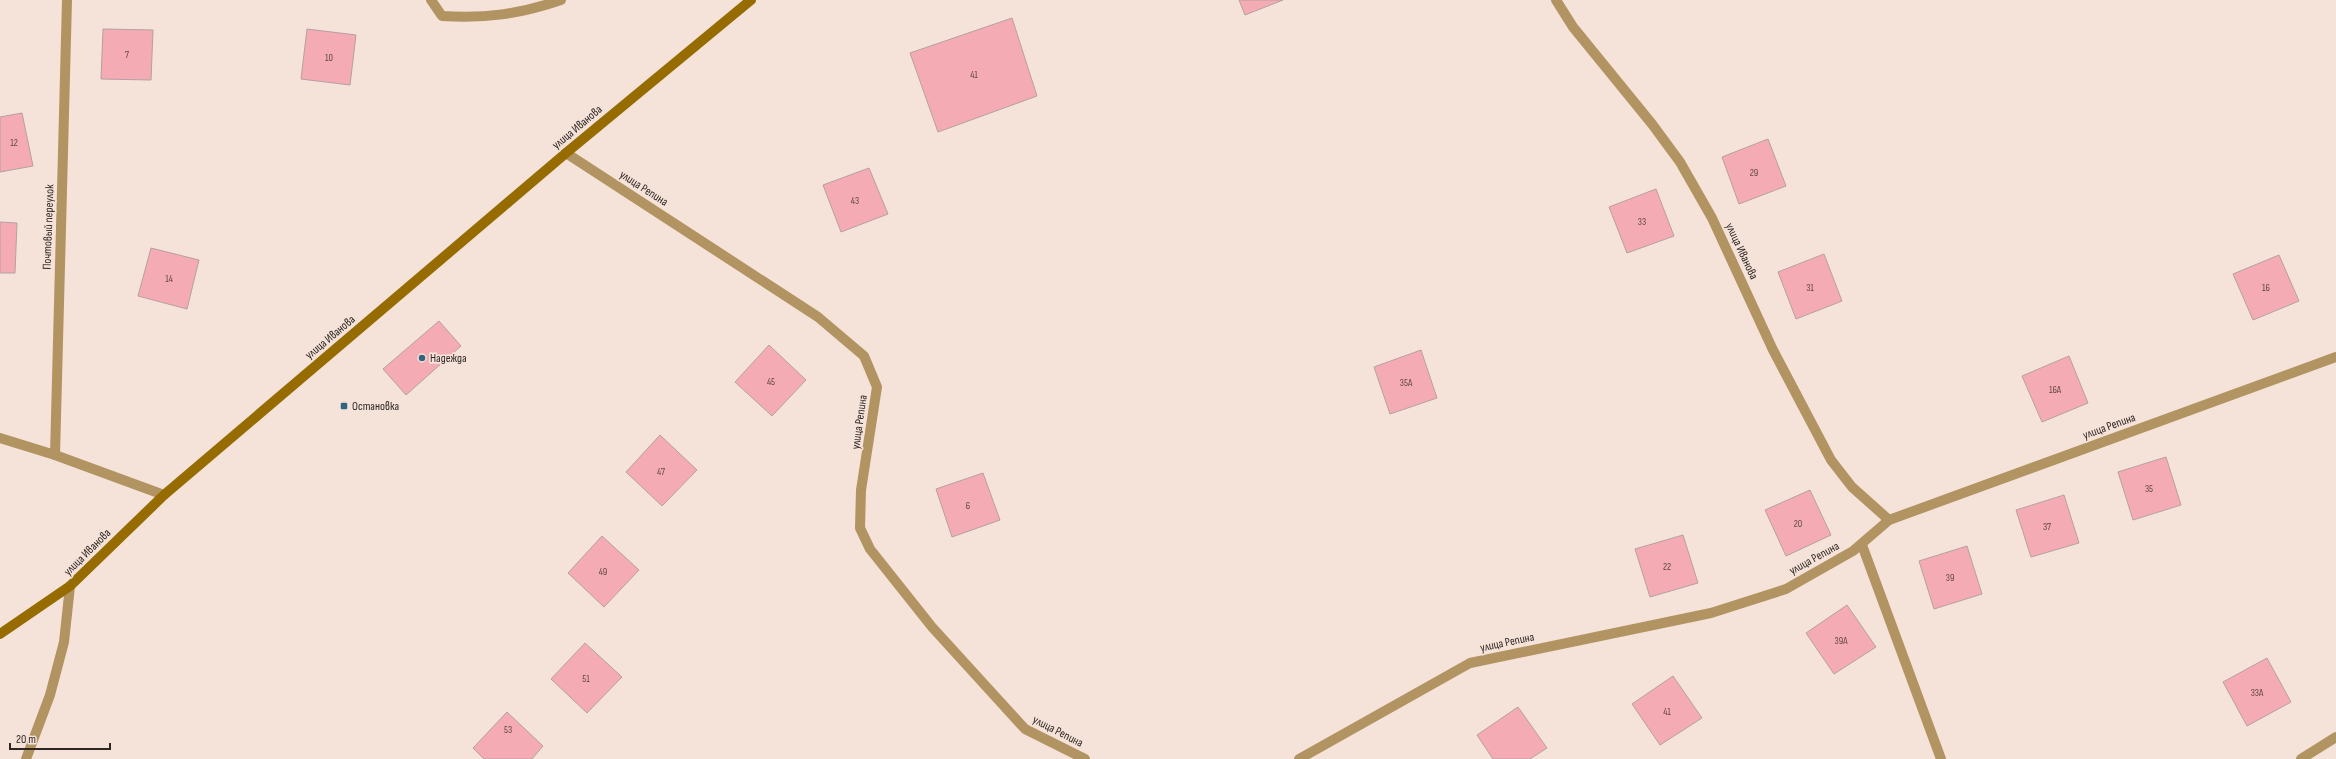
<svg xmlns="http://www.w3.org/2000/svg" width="2336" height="759" font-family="'Sofia Sans Condensed',sans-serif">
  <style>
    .building { fill: #f5abb3; stroke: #b5a0a2 }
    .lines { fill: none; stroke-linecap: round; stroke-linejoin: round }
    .lane { stroke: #b19461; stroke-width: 10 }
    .street { stroke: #b19461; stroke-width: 10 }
    .secondary { stroke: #966b00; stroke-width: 10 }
    .poi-dot { fill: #326582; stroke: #f5e2d9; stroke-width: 1.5 }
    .labels { text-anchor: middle; stroke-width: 3.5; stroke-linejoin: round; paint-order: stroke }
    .number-label { font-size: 10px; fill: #5f4746 }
    .street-label { font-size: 12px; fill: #2d2622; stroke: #f5e2d9 }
    .poi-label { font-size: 12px; fill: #2d2622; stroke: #f5e2d9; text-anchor: start }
  </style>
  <rect width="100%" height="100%" fill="#f5e2d9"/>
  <!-- building -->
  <path class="building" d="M 1239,0 L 1283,0 L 1245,15 Z
    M 1012,18 L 1037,96 L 938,132 L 910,53 Z
    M 103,29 L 153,30 L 151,80 L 101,79 Z
    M 307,29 L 356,35 L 350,85 L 301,79 Z
    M 22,113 L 33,166 L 0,172 L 0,117 Z
    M 1768,139 L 1786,186 L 1739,204 L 1722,157 Z
    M 869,168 L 888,214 L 841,232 L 823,185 Z
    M 1656,189 L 1674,236 L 1627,253 L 1609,207 Z
    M 0,222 L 17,223 L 15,273 L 0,273 Z
    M 151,248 L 199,260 L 187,309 L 138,296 Z
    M 1824,254 L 1842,301 L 1796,319 L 1778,272 Z
    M 2279,255 L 2299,301 L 2253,320 L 2233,274 Z
    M 439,321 L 461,346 L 406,395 L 383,369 Z
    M 769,345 L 806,380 L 772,416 L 735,382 Z
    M 1421,350 L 1437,398 L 1390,414 L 1374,367 Z
    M 2069,356 L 2088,403 L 2042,422 L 2022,376 Z
    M 660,435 L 697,470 L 662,506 L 626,472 Z
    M 2166,457 L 2181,505 L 2133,520 L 2118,472 Z
    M 983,473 L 1000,520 L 952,537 L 936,489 Z
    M 1810,490 L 1831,535 L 1786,556 L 1765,510 Z
    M 2064,495 L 2079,543 L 2031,557 L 2016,510 Z
    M 1683,535 L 1698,583 L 1650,597 L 1635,549 Z
    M 602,536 L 639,570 L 604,607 L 568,573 Z
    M 1967,546 L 1982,594 L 1934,609 L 1919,561 Z
    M 1847,605 L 1876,647 L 1834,674 L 1806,633 Z
    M 585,643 L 622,677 L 587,713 L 551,679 Z
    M 2267,658 L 2291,702 L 2247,726 L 2223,682 Z
    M 1673,676 L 1702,718 L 1660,745 L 1632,704 Z
    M 1518,707 L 1547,748 L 1530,759 L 1493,759 L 1477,735 Z
    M 507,712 L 543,746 L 532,759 L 484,759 L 473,748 Z"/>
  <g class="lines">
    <!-- lane -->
    <path class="lane" d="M 431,0 L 442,16 C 485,19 520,14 561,0
      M 1556,0 L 1573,27 L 1652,124 L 1680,162 L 1712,218 L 1773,350 L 1831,460 L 1852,487 L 1889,520
      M 55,455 L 67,0
      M 1862,545 L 1941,759
      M 2301,759 L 2336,737"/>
    <!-- street -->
    <path class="street" d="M 566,153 L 818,317 L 864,356 L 877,387 L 861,490 L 860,528 L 870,549 L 932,627 L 1025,729 L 1085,759
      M 0,438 L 55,455 L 164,495
      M 26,759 L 50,695 L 64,642 L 70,586
      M 1299,759 L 1470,663 L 1711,613 L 1786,589 L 1853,551 L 1889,520 L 2336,357"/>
    <!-- secondary -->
    <path class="secondary" d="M 0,634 L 70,586 L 164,495 L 566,153 L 751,0"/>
  </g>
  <!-- markers -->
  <g class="poi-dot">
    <circle cx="422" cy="358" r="4"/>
    <rect x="340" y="402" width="8" height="8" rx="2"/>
  </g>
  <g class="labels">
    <!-- number labels -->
    <g class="number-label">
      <text x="127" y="58">7</text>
      <text x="329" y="61">10</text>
      <text x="974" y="78">41</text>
      <text x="14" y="146">12</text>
      <text x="1754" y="176">29</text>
      <text x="855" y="204">43</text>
      <text x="1642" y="225">33</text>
      <text x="169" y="282">14</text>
      <text x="1810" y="291">31</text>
      <text x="2266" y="291">16</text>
      <text x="771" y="385">45</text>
      <text x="1406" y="386">35А</text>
      <text x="2055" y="393">16А</text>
      <text x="661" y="475">47</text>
      <text x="2149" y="492">35</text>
      <text x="968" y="509">6</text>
      <text x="1798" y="527">20</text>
      <text x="2047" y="530">37</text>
      <text x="1667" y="570">22</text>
      <text x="603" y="575">49</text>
      <text x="1950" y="581">39</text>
      <text x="1841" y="644">39А</text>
      <text x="586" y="682">51</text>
      <text x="2257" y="696">33А</text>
      <text x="1667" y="715">41</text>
      <text x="508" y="733">53</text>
    </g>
    <!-- street labels -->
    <g class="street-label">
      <text transform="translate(577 127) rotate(-40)" y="4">улица Иванова</text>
      <text transform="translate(644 188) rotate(33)" y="4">улица Репина</text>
      <text transform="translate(48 227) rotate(-88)" y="4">Почтовый переулок</text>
      <text transform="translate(1742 251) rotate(65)" y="4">улица Иванова</text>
      <text transform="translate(330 337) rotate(-40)" y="4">улица Иванова</text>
      <text transform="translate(859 422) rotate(-82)" y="4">улица Репина</text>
      <text transform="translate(2109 426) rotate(-20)" y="4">улица Репина</text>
      <text transform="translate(87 552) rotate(-45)" y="4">улица Иванова</text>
      <text transform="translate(1814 558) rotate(-29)" y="4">улица Репина</text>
      <text transform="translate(1507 642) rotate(-12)" y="4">улица Репина</text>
      <text transform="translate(1058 731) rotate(27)" y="4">улица Репина</text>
    </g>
    <!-- poi labels -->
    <g class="poi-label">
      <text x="430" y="362">Надежда</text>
      <text x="352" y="410">Остановка</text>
    </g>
  </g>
  <!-- scale -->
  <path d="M10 743v6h100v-6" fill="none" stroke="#2d2622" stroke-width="2"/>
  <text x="16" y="743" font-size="12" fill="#2d2622" stroke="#f5e2d9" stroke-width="3" paint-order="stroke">20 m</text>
</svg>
